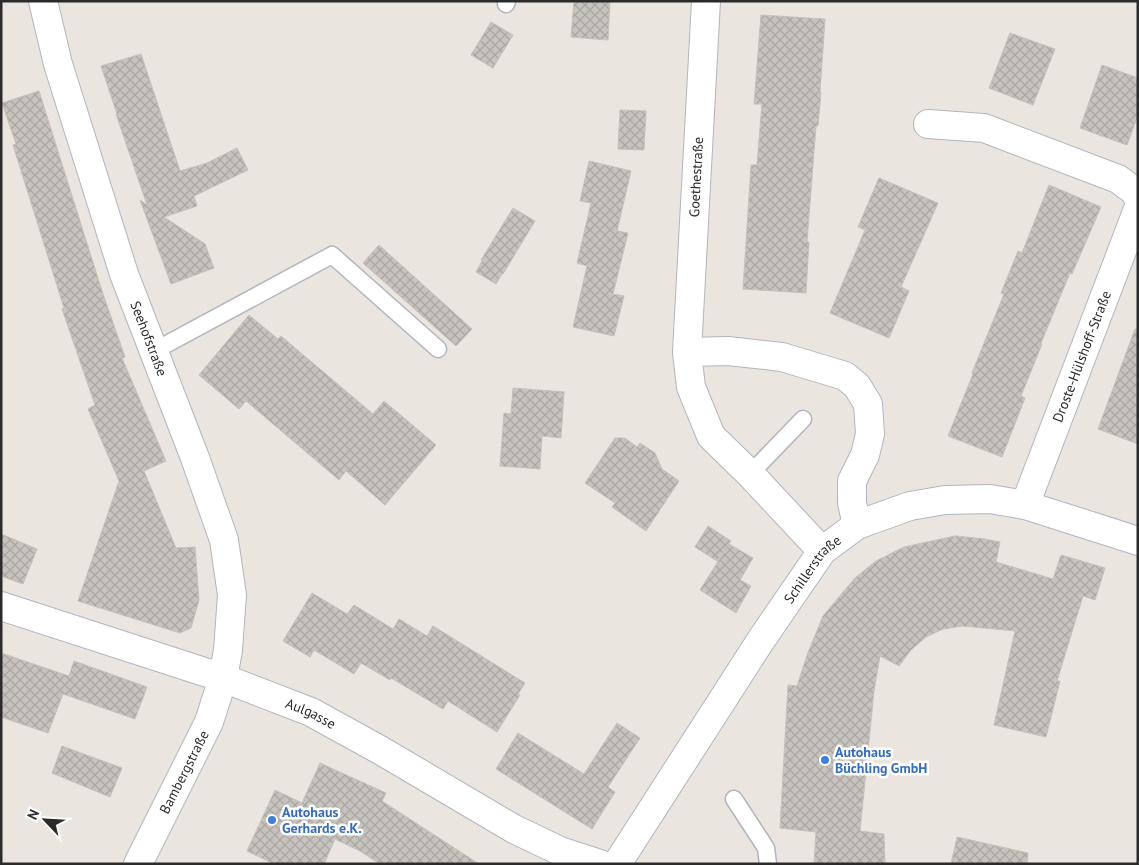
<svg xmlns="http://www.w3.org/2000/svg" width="1139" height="865" font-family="'PT Sans',sans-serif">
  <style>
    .building { fill: url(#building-cross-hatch); stroke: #c6c0b8 }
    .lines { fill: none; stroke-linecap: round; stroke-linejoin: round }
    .service-casing { stroke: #b2b5bd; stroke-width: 19 }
    .minor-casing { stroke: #b2b5bd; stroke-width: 30 }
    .secondary-casing { stroke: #b2b5bd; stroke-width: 30 }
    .service { stroke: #fff; stroke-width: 16 }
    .minor { stroke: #fff; stroke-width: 28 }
    .secondary { stroke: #fff; stroke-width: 28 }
    .shop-dot { fill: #3f7fe0; stroke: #fff; stroke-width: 2 }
    .labels { text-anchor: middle; stroke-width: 5; stroke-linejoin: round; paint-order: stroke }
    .street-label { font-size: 14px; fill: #2b2b2b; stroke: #fff }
    .shop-label { font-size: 14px; font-weight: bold; fill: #366cbe; stroke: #fff; text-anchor: start }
  </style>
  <defs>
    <pattern id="building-cross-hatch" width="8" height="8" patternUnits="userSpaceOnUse" patternTransform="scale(1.25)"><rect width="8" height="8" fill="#c6c2be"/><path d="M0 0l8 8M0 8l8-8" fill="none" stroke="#aaa7a3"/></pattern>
  </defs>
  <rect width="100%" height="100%" fill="#ebe5df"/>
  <!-- building -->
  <path class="building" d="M 574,1 L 610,1 L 608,40 L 571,37 Z
    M 761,15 L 825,19 L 820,92 L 821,92 L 818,126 L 816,126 L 807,242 L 809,242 L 806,293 L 743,289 L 751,165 L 757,165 L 762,104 L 754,104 Z
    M 491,22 L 513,35 L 493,68 L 471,55 Z
    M 1010,33 L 1055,49 L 1033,105 L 989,88 Z
    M 141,54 L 180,171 L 207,163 L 237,148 L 248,170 L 194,196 L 197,206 L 164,217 L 205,244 L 214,268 L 171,284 L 140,200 L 147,205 L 116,114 L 117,114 L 101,66 Z
    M 1102,65 L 1138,78 L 1138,115 L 1127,145 L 1080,128 Z
    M 39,91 L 103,294 L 125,357 L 122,358 L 166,461 L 144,471 L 176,548 L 195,547 L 199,600 L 191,628 L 180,633 L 78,601 L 119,481 L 88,409 L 95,405 L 62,309 L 64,308 L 13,145 L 16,144 L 2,103 Z
    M 620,110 L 646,111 L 644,150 L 618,149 Z
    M 589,161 L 631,171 L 617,231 L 628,233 L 613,294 L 624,296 L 614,336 L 573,327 L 587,266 L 577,263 L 591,203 L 580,201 Z
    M 879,178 L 938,203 L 901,287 L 909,291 L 889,338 L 830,313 L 865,230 L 858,227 Z
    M 1049,185 L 1101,207 L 1072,274 L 1070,273 L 1041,343 L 1042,344 L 1021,396 L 1025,398 L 1002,457 L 948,436 L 973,374 L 972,373 L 1004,294 L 1001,293 L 1018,251 L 1022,253 Z
    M 513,208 L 535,221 L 503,274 L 502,274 L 496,284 L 476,272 L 482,261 L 481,260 Z
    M 379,245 L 472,329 L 456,346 L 363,263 Z
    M 249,315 L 278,339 L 281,336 L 373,414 L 384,401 L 436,445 L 385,505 L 346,471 L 339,480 L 246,401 L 239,409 L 199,375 Z
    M 1135,329 L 1138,329 L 1138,444 L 1098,429 Z
    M 513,388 L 564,392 L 561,438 L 542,436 L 540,469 L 500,466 L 504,413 L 511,414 Z
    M 615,438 L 625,438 L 637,447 L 640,443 L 655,453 L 662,469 L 679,481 L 646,531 L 612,507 L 615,503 L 585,483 Z
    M 708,526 L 731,541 L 717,561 L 695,547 Z
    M 1,534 L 37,549 L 23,584 L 1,576 Z
    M 955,536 L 985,539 L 1000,542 L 996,562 L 1053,579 L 1061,555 L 1105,568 L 1095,600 L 1083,596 L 1057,681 L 1060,681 L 1046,737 L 994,725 L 1015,631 L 963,626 L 943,629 L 926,637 L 911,650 L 899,666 L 880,656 L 874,691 L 860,831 L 884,834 L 885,864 L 814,864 L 816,832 L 780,828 L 788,685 L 797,686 L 807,655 L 823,616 L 855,578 L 876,561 L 904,547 Z
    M 729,544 L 753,558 L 740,580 L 751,586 L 736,613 L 700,590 Z
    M 312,593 L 347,614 L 354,605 L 393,629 L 399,619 L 427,636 L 433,626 L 525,683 L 518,694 L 520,695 L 497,732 L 448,701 L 443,709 L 391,678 L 390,680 L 361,663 L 354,674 L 314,650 L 310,657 L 283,641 Z
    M 1,653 L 69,676 L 74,661 L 147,687 L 135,719 L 63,694 L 48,733 L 1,717 Z
    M 617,723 L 640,738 L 608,787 L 615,792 L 592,829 L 496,769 L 518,733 L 584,774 Z
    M 62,746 L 122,768 L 110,797 L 52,773 Z
    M 320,763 L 386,793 L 382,801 L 479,864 L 380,864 L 360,851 L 335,839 L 324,864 L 274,864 L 247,851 L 275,790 L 302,803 Z
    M 957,837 L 1028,853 L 1027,864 L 951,864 Z"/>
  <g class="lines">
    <!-- service casing -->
    <g class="service-casing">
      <path id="service" d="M 506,4 L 507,1
        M 154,351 L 332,255 L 438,349
        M 750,474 L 803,419
        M 734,799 L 766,848 L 768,864"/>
    </g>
    <!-- minor casing -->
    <g class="minor-casing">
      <g id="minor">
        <path id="s1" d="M 43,1 L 58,64 L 124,274 L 195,458 L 224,540 L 232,595 L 228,650 L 223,678 L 209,722 L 138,864"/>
        <path d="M 706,1 L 687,352 L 691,387 L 711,436 L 750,474 L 822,551"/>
        <path d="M 928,124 L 984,128 L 1118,179 L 1137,193 L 1138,199"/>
        <path d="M 687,352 L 728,351 L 782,357 L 845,376 L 857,386 L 868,404 L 870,434 L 865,455 L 852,481 L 852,503 L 857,525"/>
        <path id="s2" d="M 1025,505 L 1138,209"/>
        <path id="s3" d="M 617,864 L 761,640 L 822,551 L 857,525 L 910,506 L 945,500 L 990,499 L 1025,505 L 1138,541"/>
      </g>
    </g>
    <!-- secondary casing -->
    <g class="secondary-casing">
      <g id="secondary">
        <path id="s4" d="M 1,606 L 223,678 L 311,712 L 380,750 L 514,829 L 560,851 L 600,864"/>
      </g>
    </g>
    <!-- service -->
    <use href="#service" class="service"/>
    <!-- minor -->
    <use href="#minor" class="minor"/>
    <!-- secondary -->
    <use href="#secondary" class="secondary"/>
  </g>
  <!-- markers -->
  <g class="shop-dot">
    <circle cx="825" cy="760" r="5"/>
    <circle cx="272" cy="820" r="5"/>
  </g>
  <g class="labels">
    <!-- street labels -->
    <g class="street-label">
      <text transform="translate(696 177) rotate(-87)" y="5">Goethestraße</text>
      <text dy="5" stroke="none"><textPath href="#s1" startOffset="354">Seehofstraße</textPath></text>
      <text dy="5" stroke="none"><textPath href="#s2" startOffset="159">Droste-Hülshoff-Straße</textPath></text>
      <text dy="5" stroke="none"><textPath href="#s3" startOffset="354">Schillerstraße</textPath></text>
      <text dy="5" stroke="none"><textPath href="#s4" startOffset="328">Aulgasse</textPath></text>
      <text transform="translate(184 772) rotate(-63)" y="5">Bambergstraße</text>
    </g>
    <!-- shop labels -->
    <g class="shop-label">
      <text x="835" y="757">Autohaus<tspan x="835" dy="16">Büchling GmbH</tspan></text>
      <text x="282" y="817">Autohaus<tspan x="282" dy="16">Gerhards e.K.</tspan></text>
    </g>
  </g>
  <!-- border -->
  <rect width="1139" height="865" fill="none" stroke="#2b2b2b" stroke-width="5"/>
  <!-- north arrow -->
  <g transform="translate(45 820) rotate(295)" stroke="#ffffff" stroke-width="4" paint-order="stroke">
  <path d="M0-4L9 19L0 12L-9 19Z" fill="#2b2b2b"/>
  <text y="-8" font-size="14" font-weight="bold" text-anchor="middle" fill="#2b2b2b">N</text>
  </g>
</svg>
